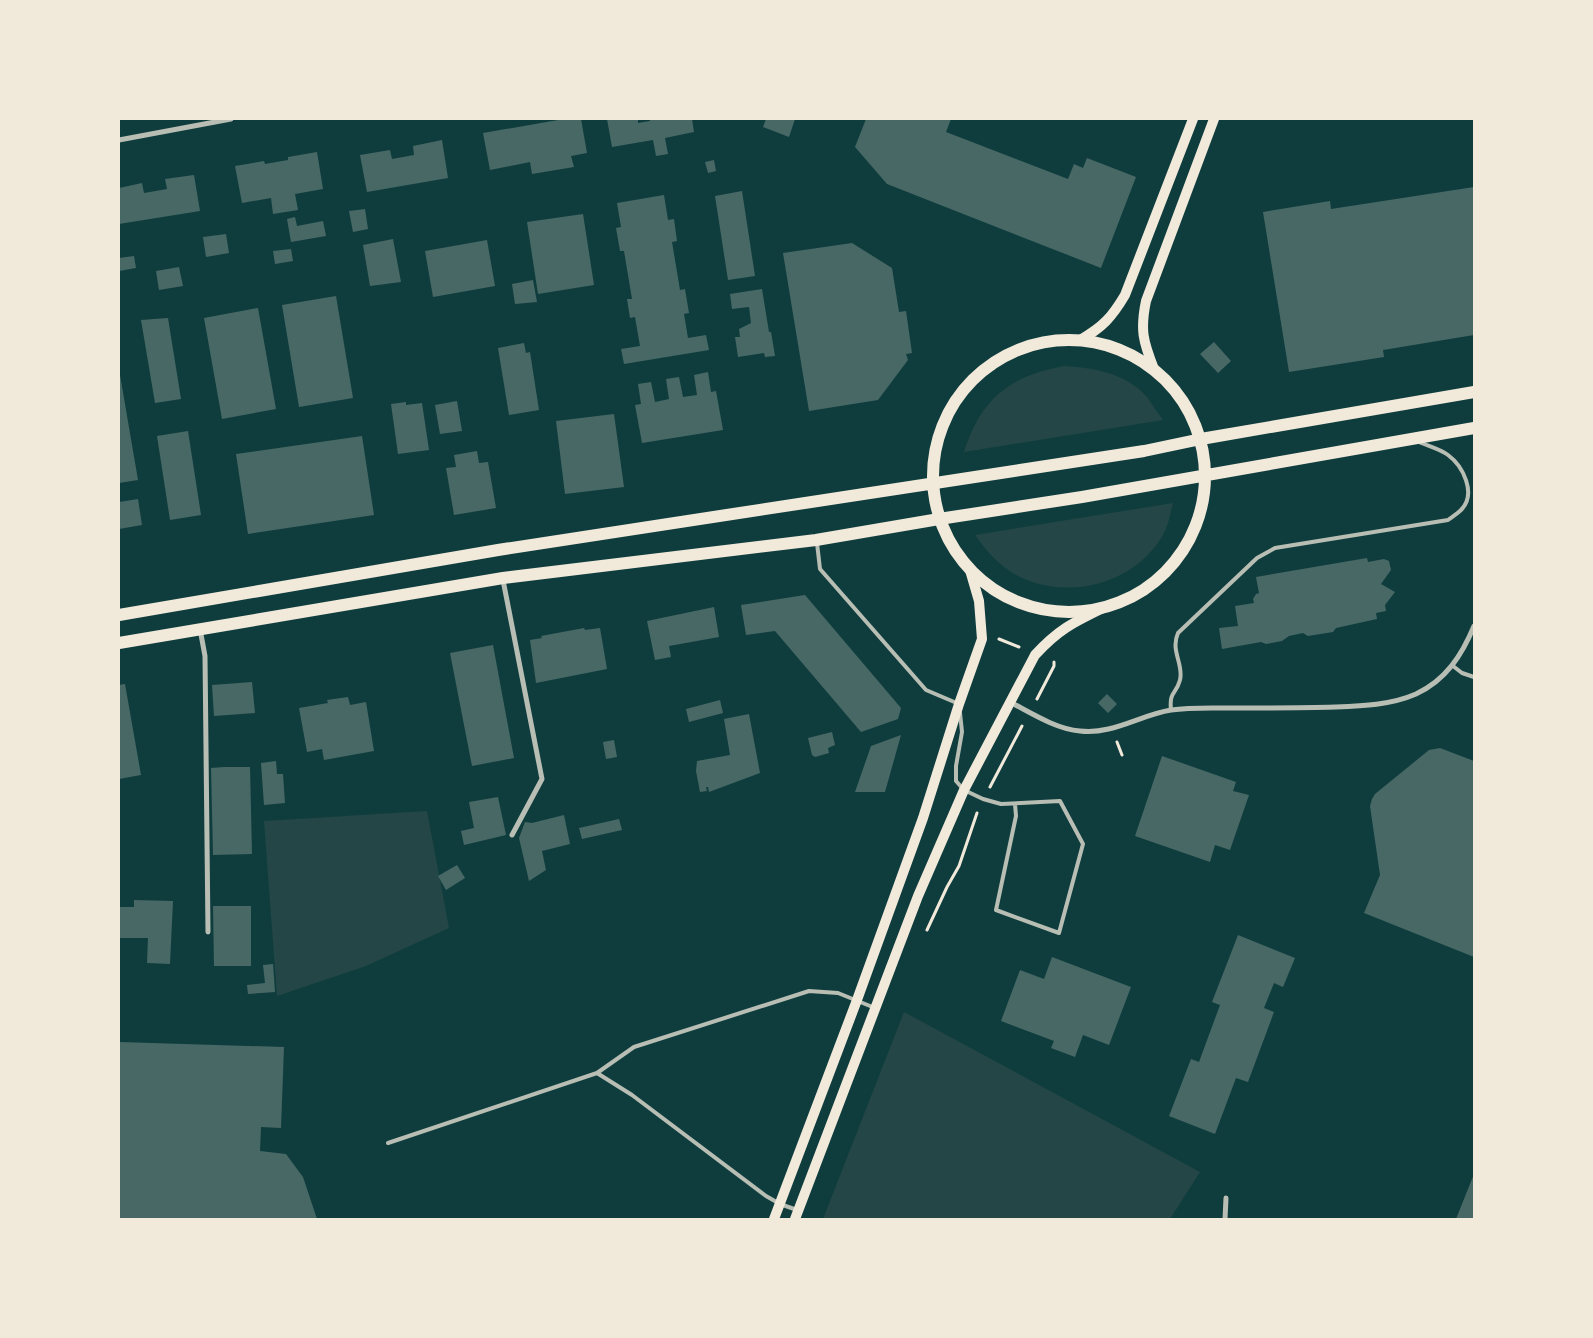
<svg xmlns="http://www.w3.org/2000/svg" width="1593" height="1338" font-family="Montserrat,sans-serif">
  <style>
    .green { fill: #244646 }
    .building { fill: #486865 }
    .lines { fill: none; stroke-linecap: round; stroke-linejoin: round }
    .path { stroke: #f1e9da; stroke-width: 3 }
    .service { stroke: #b8beb3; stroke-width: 4 }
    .minor { stroke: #b8beb3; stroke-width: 5 }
    .secondary { stroke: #f1e9da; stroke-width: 10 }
    .primary { stroke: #f1e9da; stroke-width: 12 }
  </style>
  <rect width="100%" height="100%" fill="#0f3d3e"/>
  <!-- green -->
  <path class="green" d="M 1064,366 C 1094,368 1126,373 1147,397 C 1152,404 1157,412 1163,420 L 964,452 C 981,398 1010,376 1064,366 Z
    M 1173,503 C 1170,513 1169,524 1164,533 C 1137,583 1071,601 1020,577 C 1001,568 987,552 975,535 Z
    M 427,811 L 449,928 L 366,966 L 277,996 L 264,821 Z
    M 904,1012 L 1200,1172 L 1170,1219 L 823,1219 Z"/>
  <!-- building -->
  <path class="building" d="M 564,119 L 581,119 L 587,153 L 571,156 L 574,167 L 532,174 L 530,162 L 490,170 L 483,133 Z
    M 607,119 L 638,119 L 638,123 L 650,121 L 650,119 L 692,119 L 694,132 L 665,138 L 668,154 L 656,156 L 653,140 L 612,147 Z
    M 766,119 L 795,119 L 789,137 L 763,127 Z
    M 866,119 L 951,119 L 946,132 L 1068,179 L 1074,164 L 1083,168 L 1087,158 L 1136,177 L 1101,268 L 887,184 L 855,147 Z
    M 442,140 L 448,178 L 367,192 L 360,155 L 390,150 L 392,159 L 414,155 L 413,146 Z
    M 317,152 L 323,189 L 295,194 L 298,210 L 273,214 L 271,198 L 242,203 L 235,166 L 264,161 L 265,164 L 288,160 L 288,157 Z
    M 714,160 L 716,171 L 708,173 L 705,162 Z
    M 194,175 L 200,211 L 119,224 L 119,188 L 142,183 L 144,193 L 167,189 L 165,179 Z
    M 1474,187 L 1474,335 L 1383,350 L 1384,357 L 1289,372 L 1263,212 L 1330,201 L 1331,209 Z
    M 742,191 L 755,276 L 728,280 L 715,196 Z
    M 664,195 L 668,220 L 674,219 L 677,241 L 672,242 L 680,290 L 685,289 L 689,313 L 684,314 L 688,338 L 706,335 L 709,350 L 624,364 L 621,349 L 640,346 L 635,317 L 630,318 L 627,299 L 632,299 L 624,251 L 620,251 L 616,228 L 621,227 L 617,203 Z
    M 365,209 L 368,229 L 353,232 L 349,211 Z
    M 583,214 L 594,285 L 538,294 L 527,222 Z
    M 295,217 L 297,226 L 323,221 L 326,236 L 291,242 L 287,219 Z
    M 226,234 L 229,253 L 206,257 L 203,237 Z
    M 393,239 L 401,282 L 370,286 L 363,245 Z
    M 487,240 L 495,286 L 433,297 L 425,251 Z
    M 852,243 L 892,268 L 899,312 L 906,311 L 912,353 L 906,354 L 908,360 L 878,400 L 809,411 L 783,253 Z
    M 291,249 L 293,261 L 275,264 L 273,251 Z
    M 134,256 L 136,268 L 119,271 L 119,258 Z
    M 179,267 L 183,286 L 159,290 L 156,271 Z
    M 533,280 L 537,302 L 515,304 L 512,284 Z
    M 762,289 L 769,332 L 771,332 L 775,356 L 765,357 L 764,353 L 738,357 L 735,337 L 740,337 L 739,329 L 751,323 L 749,307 L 732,309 L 730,294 Z
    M 336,296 L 353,398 L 299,407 L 282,305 Z
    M 258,308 L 276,409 L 222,419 L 204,318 Z
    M 168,318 L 181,399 L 155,403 L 141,320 Z
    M 1214,342 L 1231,361 L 1218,373 L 1200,354 Z
    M 524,343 L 526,353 L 530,352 L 539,410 L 509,415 L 498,348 Z
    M 119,369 L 138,480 L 119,483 Z
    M 708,372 L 711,392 L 716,391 L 723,430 L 642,443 L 635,405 L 641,404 L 638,384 L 651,382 L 655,402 L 669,399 L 666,379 L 679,377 L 683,397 L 697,395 L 694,375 Z
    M 457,401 L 462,431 L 440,434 L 435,405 Z
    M 406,402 L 406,405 L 422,403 L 429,450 L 398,454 L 391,404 Z
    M 614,414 L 624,487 L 565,494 L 556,421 Z
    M 188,431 L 201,515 L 170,520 L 157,436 Z
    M 362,436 L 374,515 L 248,534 L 236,454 Z
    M 477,451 L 479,463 L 488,462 L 496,508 L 454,515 L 446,468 L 456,467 L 454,455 Z
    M 138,499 L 142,525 L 119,529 L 119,502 Z
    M 1367,558 L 1368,562 L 1384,559 L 1389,561 L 1391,570 L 1381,584 L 1395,592 L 1385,605 L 1386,611 L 1376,613 L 1377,619 L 1336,628 L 1333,632 L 1308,636 L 1303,633 L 1289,636 L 1282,641 L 1266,644 L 1261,642 L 1222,649 L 1219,628 L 1238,626 L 1235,606 L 1254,603 L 1253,599 L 1256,594 L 1259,593 L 1256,577 Z
    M 805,595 L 901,708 L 898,719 L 861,732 L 775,631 L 746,635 L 741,605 Z
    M 714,607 L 719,637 L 669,646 L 671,657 L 655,660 L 647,621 Z
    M 584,628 L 585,630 L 600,628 L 607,669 L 536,683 L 530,640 L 542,638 L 541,636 Z
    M 493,645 L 514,758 L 472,766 L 450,653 Z
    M 252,682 L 255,713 L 214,716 L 212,685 Z
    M 125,684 L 141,775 L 119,779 L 119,685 Z
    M 1107,694 L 1117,704 L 1108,713 L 1098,703 Z
    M 348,697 L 350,705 L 366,702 L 374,751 L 324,760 L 322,749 L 307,752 L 299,708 L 328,703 L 327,700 Z
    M 720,700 L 723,713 L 689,722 L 686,709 Z
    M 749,714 L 760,773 L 709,792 L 708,787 L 706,787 L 707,791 L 700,792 L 696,771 L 697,761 L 730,755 L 724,719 Z
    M 832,732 L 835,745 L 828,748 L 829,753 L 815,757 L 812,755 L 808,738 Z
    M 901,735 L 885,792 L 855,792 L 871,746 Z
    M 614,740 L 617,757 L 606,759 L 603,742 Z
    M 1440,748 L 1474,761 L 1474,957 L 1364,913 L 1380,875 L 1370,806 L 1372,799 L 1375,794 L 1429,750 Z
    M 1162,756 L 1236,782 L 1233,791 L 1249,795 L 1230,850 L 1215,845 L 1210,862 L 1135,836 Z
    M 276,761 L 277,774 L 283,774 L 285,803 L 264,805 L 261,763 Z
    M 224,767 L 250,767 L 252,854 L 213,855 L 211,768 Z
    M 498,797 L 506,835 L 464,845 L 461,831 L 474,828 L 469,802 Z
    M 564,815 L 570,844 L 542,851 L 546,870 L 529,881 L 519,838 L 525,822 L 532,823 Z
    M 619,819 L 622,830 L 582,839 L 579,828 Z
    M 457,865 L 465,878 L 446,890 L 438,876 Z
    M 134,900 L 173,901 L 170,964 L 147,963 L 148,938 L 119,938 L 119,907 L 134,907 Z
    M 213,906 L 251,906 L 251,966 L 214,966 Z
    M 1238,935 L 1295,958 L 1283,987 L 1274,983 L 1264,1008 L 1274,1012 L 1248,1082 L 1236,1078 L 1215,1134 L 1169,1116 L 1191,1059 L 1199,1062 L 1220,1005 L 1212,1002 Z
    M 1052,957 L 1131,987 L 1109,1045 L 1083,1035 L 1075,1057 L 1051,1048 L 1054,1041 L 1001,1021 L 1020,970 L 1044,979 Z
    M 273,964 L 275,992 L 248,994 L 247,985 L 265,983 L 263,965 Z
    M 119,1042 L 284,1047 L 281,1128 L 261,1127 L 260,1151 L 286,1154 L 303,1177 L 317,1219 L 119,1219 Z
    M 1474,1174 L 1474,1219 L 1456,1219 Z"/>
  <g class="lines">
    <!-- path -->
    <path class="path" d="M 999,639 L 1019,647
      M 1037,699 L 1054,666 L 1054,662
      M 1117,742 L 1122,755
      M 990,787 L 1022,726
      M 927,930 L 947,887 L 959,866 L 977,813"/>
    <!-- service -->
    <path class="service" d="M 817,543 L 820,569 L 926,690 L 959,704
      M 1453,666 L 1462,673 L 1474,677
      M 1171,710 C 1169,691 1176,695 1180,680 C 1184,664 1170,651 1178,633 L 1257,558 L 1275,548 L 1448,520 C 1452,517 1457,514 1461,510 C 1477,494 1463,466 1448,455 C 1440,449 1428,446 1419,442
      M 960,713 L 962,732 L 956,766 L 956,781 L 964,790 L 983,799 L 1001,804 L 1060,801 L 1083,844 L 1059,933 L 996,910 L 1016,816 L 1015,804
      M 597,1073 L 632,1095 L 766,1196 L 780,1204 L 797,1210
      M 388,1143 L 597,1073 L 634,1047 L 809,991 L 838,993 L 875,1008"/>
    <!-- minor -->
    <path class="minor" d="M 119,140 L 231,119
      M 503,580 L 542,779 L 512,835
      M 200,629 L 205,656 L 208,932
      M 1010,702 C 1031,713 1056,729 1080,731 C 1112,735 1140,715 1171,710 C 1191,707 1212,708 1232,708 C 1266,708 1300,708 1335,707 C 1362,706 1391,705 1416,694 C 1446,680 1462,655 1474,626
      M 1225,1219 L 1226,1198"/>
    <!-- secondary -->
    <path class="secondary" d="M 1080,340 C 1103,327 1112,317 1125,295 L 1193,119
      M 1154,369 C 1143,341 1140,330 1146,301 L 1214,119
      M 774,1219 L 857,1000 L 923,818 L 959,704 L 982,639 L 979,601 L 970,570
      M 795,1219 L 918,896 L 964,790 L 1035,655 C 1058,630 1072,623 1103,608"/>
    <!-- primary -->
    <path class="primary" d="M933 476a136 136 0 1 1 272 0a136 136 0 1 1-272 0Z
      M 119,615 L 498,550 L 1144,451 L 1201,439 L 1474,392
      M 119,643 L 503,578 L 816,540 L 939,519 L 1082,497 L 1474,428"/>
  </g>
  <!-- border -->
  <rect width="1593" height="1338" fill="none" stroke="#f1e9da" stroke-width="240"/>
</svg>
